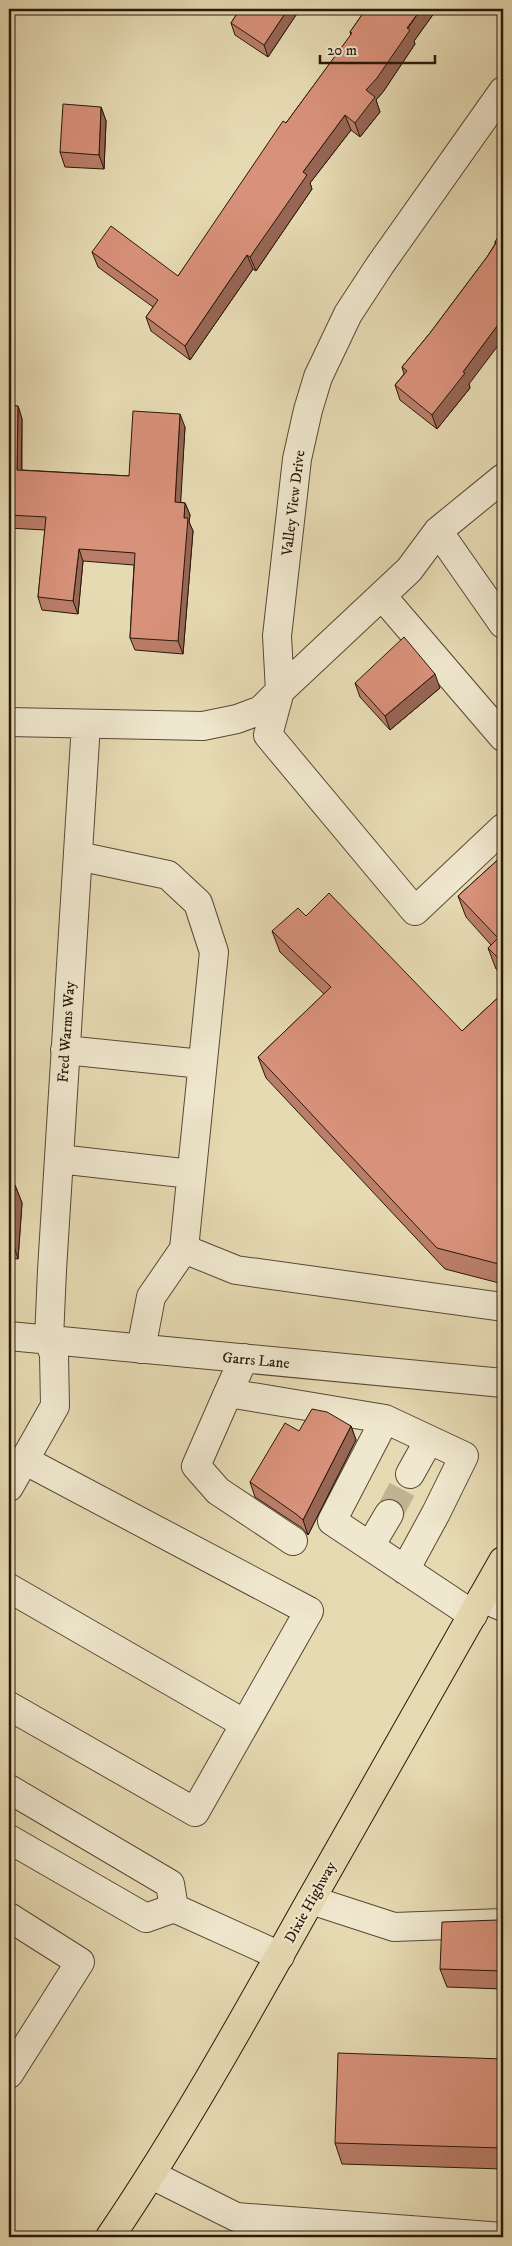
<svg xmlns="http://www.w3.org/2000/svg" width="512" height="2246" font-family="'IM FELL DW Pica',serif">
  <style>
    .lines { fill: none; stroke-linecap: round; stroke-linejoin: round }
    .minor-tunnel { stroke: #c0b391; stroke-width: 28; stroke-dasharray: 28 14; stroke-linecap: butt }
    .minor-casing { stroke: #584834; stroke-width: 30 }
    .major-casing { stroke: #281809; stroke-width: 30 }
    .minor { stroke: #efe7ce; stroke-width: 28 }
    .major { stroke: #e6dab3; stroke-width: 28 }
    .wall { fill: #ba7d69; stroke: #281809 }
    .shaded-wall { fill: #976655; stroke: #281809 }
    .building { fill: #d8917a; stroke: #281809 }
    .labels { text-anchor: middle; stroke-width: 4; stroke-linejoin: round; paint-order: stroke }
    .street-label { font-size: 15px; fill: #281809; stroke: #efe7ce }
  </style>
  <rect width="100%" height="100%" fill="#e6dab3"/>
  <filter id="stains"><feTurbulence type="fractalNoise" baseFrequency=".004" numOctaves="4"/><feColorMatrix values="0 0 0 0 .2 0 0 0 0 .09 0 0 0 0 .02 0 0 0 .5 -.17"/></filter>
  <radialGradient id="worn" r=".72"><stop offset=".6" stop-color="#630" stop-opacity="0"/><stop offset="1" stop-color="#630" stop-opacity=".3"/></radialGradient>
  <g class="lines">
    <!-- minor-tunnel -->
    <path class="minor-tunnel" d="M 389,1514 L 410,1474"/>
    <!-- minor casing -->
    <g class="minor-casing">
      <path id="minor" d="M 503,478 L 438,531 L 409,570 L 280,691 L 268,735 L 415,911 L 503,828
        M 438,531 L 503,624
        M 382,596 L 503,737
        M 9,722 L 203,726 L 237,719 L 261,710 L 280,691 L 277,636 L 297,459 L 308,410 L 318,377 L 348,314 L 380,265 L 503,91
        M 78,856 L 168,875 L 198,903 L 214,952 L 184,1249 L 151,1297 L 141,1349
        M 65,1050 L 202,1064
        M 59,1159 L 191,1174
        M 184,1249 L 236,1270 L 503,1307
        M 9,1336 L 503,1383
        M 244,1358 L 228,1393 L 385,1419 L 464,1456 L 436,1513 L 405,1570
        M 228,1393 L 196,1466 L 218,1491 L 293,1541
        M 385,1419 L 332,1521 L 473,1615
        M 410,1474 L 429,1440
        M 9,1487 L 55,1406 L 54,1355 L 49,1339 L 52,1270 L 86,724
        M 370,1546 L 389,1514
        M 9,1588 L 245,1724
        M 482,1598 L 503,1607
        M 9,1706 L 195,1812 L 309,1611 L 24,1460
        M 9,1789 L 170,1884 L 174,1908
        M 9,1839 L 146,1918 L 174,1908 L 280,1956
        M 311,1900 L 394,1927 L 503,1923
        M 9,1917 L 80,1962 L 9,2074
        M 152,2175 L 236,2217 L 503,2237"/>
    </g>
    <!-- major casing -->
    <g class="major-casing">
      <path id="major" d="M 110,2237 C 181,2132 243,2021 305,1910 C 371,1794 437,1678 503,1561"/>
    </g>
    <!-- minor -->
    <use href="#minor" class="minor"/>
    <!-- major -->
    <use href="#major" class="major"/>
  </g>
  <!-- wall -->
  <path class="wall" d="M 9,9 L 52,9 L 52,14 L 9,12 Z
    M 240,9 L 300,9 L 268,57 L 235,35 L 231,23 Z
    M 366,9 L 437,9 L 414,41 L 415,44 L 383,92 L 376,100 L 380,112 L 360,137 L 351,130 L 310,183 L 312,189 L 256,271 L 253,269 L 190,360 L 151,331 L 146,317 L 153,307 L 98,267 L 92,252 L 178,276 L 286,123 L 351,35 L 350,32 Z
    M 101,107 L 106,121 L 104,169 L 65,167 L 60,152 Z
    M 503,230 L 469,384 L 470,388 L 437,429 L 400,400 L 395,385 L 404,374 L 402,367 L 430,333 L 487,257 L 495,244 L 495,242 Z
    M 9,406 L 18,406 L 22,419 L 22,470 L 129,476 L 185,427 L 180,502 L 185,503 L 190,515 L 189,522 L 193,531 L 183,654 L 135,650 L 130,638 L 134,565 L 83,561 L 78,614 L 42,610 L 38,597 L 45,530 L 9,528 Z
    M 503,675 L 503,703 L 498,688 Z
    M 355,683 L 440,688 L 390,730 L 360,697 Z
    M 503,855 L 503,976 L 496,969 L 488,948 L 491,945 L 466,917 L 458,896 Z
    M 306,916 L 462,1031 L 503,993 L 503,1284 L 445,1269 L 266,1078 L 258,1057 L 324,994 L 280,952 L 272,931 Z
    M 9,1184 L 15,1185 L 22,1203 L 18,1259 L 9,1258 Z
    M 351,1426 L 356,1440 L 308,1535 L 302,1528 L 255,1497 L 250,1482 L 299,1431 Z
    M 503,1920 L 503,1989 L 447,1987 L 440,1969 Z
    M 503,2059 L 503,2169 L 342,2164 L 335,2143 Z"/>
  <!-- shaded-wall -->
  <path class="shaded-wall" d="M 288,9 L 300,9 L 268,57 L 264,45 Z
    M 421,9 L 437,9 L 414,41 L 415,44 L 383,92 L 376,100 L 380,112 L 360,137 L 355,123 L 366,90 Z
    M 101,107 L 106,121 L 104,169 L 99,155 Z
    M 345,115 L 351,130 L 310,183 L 312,189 L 256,271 L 250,257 L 303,172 Z
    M 247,255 L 253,269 L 190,360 L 185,346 Z
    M 503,318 L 503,339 L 469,384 L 470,388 L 437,429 L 432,415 L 463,372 Z
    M 18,406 L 22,419 L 21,483 L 17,470 Z
    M 180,414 L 185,427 L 180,515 L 175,502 Z
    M 185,503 L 190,515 L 189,522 L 193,531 L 183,654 L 178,641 L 184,518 Z
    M 79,549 L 83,561 L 78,614 L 73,601 Z
    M 9,584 L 11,589 L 9,620 Z
    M 435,674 L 440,688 L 390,730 L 385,716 Z
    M 9,753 L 13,764 L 10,803 L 9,800 Z
    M 15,1185 L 22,1203 L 18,1259 L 12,1240 Z
    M 503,1256 L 503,1276 L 499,1264 Z
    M 351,1426 L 356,1440 L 308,1535 L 303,1520 Z"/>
  <!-- building -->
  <path class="building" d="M 240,9 L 288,9 L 264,45 L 231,23 Z
    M 366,9 L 421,9 L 407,28 L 410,30 L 377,78 L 366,90 L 375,97 L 355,123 L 345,115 L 303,172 L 307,175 L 250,257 L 247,255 L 185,346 L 146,317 L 158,300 L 92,252 L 111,226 L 178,276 L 283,121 L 286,123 L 352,33 L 350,32 Z
    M 63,104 L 101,107 L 99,155 L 60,152 Z
    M 503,230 L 503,318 L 463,372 L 465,373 L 432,415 L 395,385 L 407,371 L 402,367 L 430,333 L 487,257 L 496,243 L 495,242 Z
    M 9,406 L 18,406 L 17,470 L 129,476 L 133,411 L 180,414 L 175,502 L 185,503 L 184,518 L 188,518 L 178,641 L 130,638 L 135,553 L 79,549 L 73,601 L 38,597 L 46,517 L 9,515 Z
    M 404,637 L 435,674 L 385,716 L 355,683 Z
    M 503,675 L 503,694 L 498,688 Z
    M 503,855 L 503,963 L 488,948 L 498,938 L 458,896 Z
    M 329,893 L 462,1031 L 503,993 L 503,1256 L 499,1264 L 437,1248 L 258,1057 L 331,987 L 272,931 L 298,908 L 306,916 Z
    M 9,1184 L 15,1185 L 12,1240 L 9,1240 Z
    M 312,1409 L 327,1412 L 351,1426 L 303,1520 L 296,1514 L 250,1482 L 285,1423 L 299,1431 Z
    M 498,1920 L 503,1920 L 503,1971 L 440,1969 L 442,1922 Z
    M 338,2053 L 503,2059 L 503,2148 L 335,2143 Z"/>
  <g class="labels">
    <!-- street labels -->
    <g class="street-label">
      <text transform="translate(293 503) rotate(-83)" y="5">Valley View Drive</text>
      <text transform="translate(66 1032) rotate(-86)" y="5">Fred Warms Way</text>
      <text transform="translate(256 1360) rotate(5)" y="5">Garrs Lane</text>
      <text transform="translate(310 1902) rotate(-61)" y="5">Dixie Highway</text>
    </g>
  </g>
  <!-- margin -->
  <rect width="512" height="2246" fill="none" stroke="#e6dab3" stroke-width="30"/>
  <rect x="10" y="10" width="492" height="2226" fill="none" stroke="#281809" stroke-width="2.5"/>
  <rect x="15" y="15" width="482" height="2216" fill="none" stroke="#281809"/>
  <!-- scale -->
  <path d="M320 55v8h115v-8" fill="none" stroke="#281809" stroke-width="2.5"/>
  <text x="327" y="55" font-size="15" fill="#281809" stroke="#efe7ce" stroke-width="4" paint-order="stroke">20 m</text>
  <rect width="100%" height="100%" filter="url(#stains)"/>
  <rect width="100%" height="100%" fill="url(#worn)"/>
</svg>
